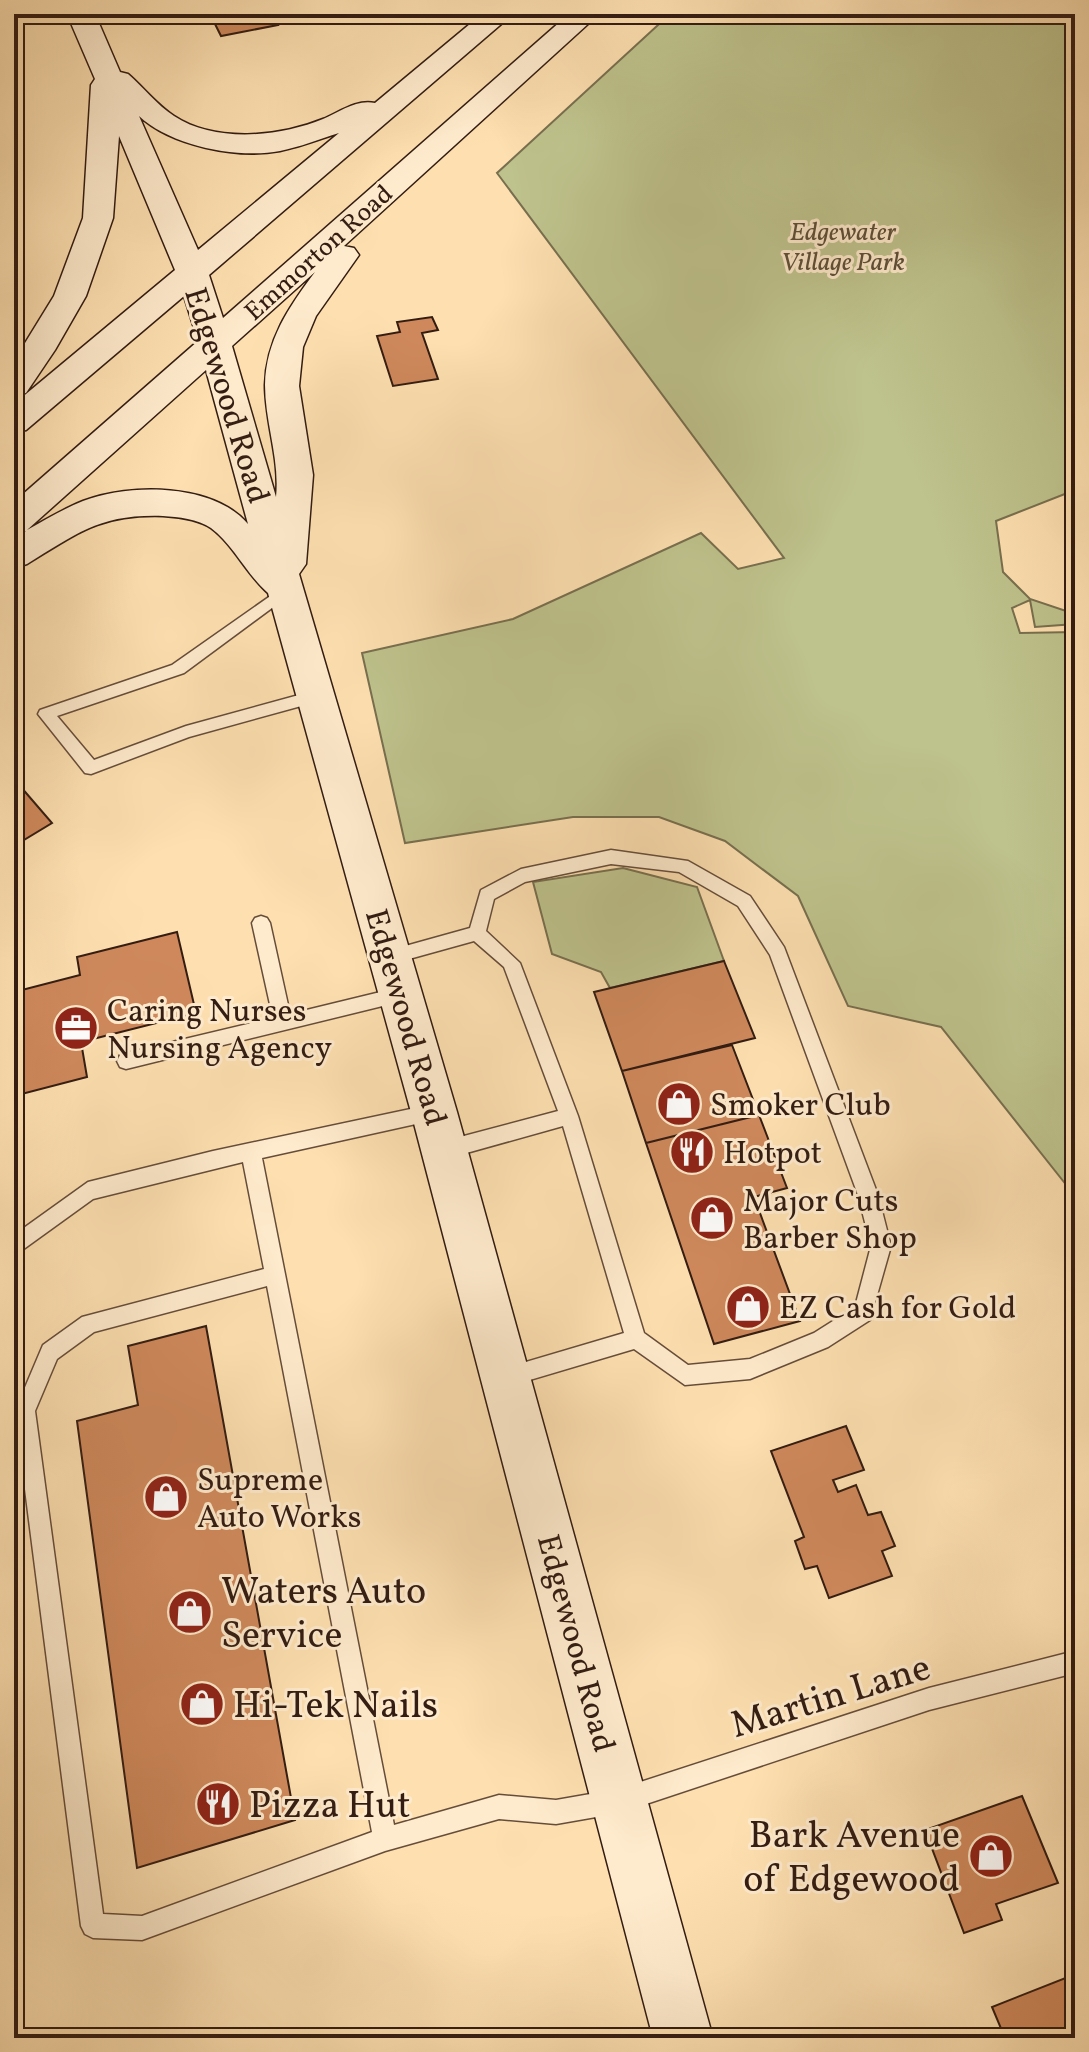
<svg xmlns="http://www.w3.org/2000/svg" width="1089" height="2052" font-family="Vollkorn,serif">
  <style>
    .green { fill: #bec28c; stroke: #786f4f; stroke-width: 2 }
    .building { fill: #ce885b; stroke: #331c12; stroke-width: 2 }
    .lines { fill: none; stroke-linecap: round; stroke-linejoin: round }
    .lane-casing { stroke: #664d3a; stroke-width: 3 }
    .secondary-casing { stroke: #331c12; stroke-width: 3 }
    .lane { fill: #feeacc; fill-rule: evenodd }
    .secondary { fill: #feeacc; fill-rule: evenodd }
    .labels { text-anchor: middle; stroke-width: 6; stroke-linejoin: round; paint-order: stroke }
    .far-park-label { font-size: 26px; font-style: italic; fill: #5d4e37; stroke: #feeacc }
    .far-street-label { font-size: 26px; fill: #331c12; stroke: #feeacc }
    .street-label { font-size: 32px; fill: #331c12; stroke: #feeacc }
    .poi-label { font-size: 32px; fill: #331c12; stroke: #feeacc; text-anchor: start }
    .near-poi-label { font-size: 38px; fill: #331c12; stroke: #feeacc; text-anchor: start }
    .near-street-label { font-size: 38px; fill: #331c12; stroke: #feeacc }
  </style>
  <rect width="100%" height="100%" fill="#fddfb0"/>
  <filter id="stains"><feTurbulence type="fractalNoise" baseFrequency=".0025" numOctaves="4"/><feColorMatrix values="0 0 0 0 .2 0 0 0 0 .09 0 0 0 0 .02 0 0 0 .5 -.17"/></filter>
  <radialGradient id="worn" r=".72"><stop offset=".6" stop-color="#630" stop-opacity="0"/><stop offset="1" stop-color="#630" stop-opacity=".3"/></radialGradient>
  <!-- green -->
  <path class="green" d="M 670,14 L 1075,14 L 1075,490 L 996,521 L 1003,572 L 1030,599 L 1075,614 L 1075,624 L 1035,627 L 1030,600 L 1012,608 L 1020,633 L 1075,632 L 1075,1196 L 941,1027 L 848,1006 L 798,896 L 725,841 L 659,817 L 573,817 L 405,843 L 362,653 L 513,619 L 701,533 L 738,569 L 784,558 L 497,173 Z
    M 623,868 L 697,887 L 724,961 L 610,988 L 601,972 L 552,954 L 533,882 Z"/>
  <!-- building -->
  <path class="building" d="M 210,14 L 272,14 L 278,25 L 221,36 Z
    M 432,317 L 438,330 L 422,333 L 438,379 L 393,386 L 377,336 L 400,332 L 397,322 Z
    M 14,779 L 52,823 L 14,846 Z
    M 177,932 L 196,1013 L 81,1042 L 87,1077 L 14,1096 L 14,992 L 80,975 L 77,957 Z
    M 724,961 L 755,1038 L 622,1071 L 594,992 Z
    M 732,1045 L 759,1115 L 646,1143 L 622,1071 Z
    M 759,1115 L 787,1188 L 754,1197 L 800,1321 L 714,1344 L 646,1143 Z
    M 206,1326 L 295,1820 L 137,1868 L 77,1421 L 138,1405 L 128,1346 Z
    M 846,1426 L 864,1470 L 833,1480 L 838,1492 L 856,1485 L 868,1515 L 881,1512 L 895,1546 L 882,1551 L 892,1576 L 829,1598 L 817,1566 L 805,1569 L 795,1541 L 804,1537 L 771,1451 Z
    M 1022,1796 L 1058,1883 L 996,1904 L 1002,1920 L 964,1933 L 925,1830 Z
    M 1068,1977 L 1075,1993 L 1075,2038 L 1005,2038 L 992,2007 Z"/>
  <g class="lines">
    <!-- lane casing -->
    <g class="lane-casing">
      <path id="lane" d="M 286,585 L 294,590 L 291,594 L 184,673 L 57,716 L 94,760 L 186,726 L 317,690 L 323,692 L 325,696 L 323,700 L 189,737 L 91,774 L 85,773 L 38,714 L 40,710 L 172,665 Z
        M 611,850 L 688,861 L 750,896 L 784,947 L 878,1195 L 891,1246 L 870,1320 L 828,1347 L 750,1379 L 685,1385 L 634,1349 L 506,1387 L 499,1384 L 496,1377 L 499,1370 L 624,1333 L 563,1126 L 445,1159 L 438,1156 L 436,1150 L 438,1144 L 445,1141 L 558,1111 L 504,967 L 474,941 L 391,964 L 385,962 L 382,957 L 385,952 L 391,950 L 470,928 L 481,890 L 521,869 ZM 611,864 L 679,872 L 738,906 L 770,955 L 858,1195 L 871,1246 L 855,1307 L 814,1333 L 750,1359 L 688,1365 L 644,1333 L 578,1116 L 520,963 L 486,931 L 494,899 L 525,882 Z
        M 261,916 L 267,918 L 270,923 L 290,1014 L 401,987 L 407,990 L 410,995 L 407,1000 L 126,1069 L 120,1067 L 117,1061 L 120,1055 L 126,1053 L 273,1018 L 252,923 L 255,918 Z
        M 434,1104 L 441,1106 L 443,1112 L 441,1118 L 434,1120 L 262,1158 L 394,1825 L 499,1795 L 556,1800 L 619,1789 L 929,1688 L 1075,1651 L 1075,1673 L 929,1710 L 619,1813 L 556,1824 L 499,1819 L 385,1851 L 142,1940 L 93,1938 L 85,1934 L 81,1926 L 15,1411 L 43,1345 L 82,1317 L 264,1269 L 243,1162 L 93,1199 L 14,1256 L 14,1235 L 88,1182 L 213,1151 ZM 267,1286 L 372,1832 L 142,1916 L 103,1914 L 35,1411 L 57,1359 L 94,1332 Z"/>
    </g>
    <!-- secondary casing -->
    <g class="secondary-casing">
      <path id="secondary" d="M 67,14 L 95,14 L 120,72 L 128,74 C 143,87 157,105 174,116 C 215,143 279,137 323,119 C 340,112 356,99 375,103 L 482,14 L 513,14 L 209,275 L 223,318 L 569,14 L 599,14 L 344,246 L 354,248 L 359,255 L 316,316 L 303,347 L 299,386 L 313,475 L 306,564 L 299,574 L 457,1112 L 713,2038 L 653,2038 L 411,1112 L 268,593 C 247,575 233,544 211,528 C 198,519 178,517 163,516 C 100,514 78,533 27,564 L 14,568 L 14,538 L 26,531 L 14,535 L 14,502 L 198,341 L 184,296 L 26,430 L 14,433 L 14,404 L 175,270 L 119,136 L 113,218 L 86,296 L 55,350 L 26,393 L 14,396 L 14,361 L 54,296 L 83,218 L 91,85 L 95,79 ZM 139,116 C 171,146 237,159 280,151 C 300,147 320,139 339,133 L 198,250 ZM 315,272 C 289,307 266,340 265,385 C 265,423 280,459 276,497 L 232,346 ZM 206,370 L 248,524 C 213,483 130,483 83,501 C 63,509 45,520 27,530 Z"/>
    </g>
    <!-- lane -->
    <use href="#lane" class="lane"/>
    <!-- secondary -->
    <use href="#secondary" class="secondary"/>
  </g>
  <!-- icons -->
  <defs>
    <g id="office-disc" transform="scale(2.3)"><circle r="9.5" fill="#8f2418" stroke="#feeacc"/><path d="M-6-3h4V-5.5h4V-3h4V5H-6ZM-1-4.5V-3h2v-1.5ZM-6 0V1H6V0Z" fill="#fff"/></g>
    <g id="shop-disc" transform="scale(2.3)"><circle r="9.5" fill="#8f2418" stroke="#feeacc"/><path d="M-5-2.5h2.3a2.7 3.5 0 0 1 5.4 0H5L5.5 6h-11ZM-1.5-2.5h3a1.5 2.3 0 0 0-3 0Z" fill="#fff"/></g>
    <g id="restaurant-disc" transform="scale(2.3)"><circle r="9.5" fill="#8f2418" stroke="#feeacc"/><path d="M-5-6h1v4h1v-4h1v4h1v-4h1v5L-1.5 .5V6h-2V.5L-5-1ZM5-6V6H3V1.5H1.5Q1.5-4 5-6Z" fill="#fff"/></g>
  </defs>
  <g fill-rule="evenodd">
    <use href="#office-disc" x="76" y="1028"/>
    <use href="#shop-disc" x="679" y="1104"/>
    <use href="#restaurant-disc" x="692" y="1152"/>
    <use href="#shop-disc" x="712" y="1218"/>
    <use href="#shop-disc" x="748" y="1307"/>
    <use href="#shop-disc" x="166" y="1497"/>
    <use href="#shop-disc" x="190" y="1612"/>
    <use href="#shop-disc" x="202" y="1704"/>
    <use href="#restaurant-disc" x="218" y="1804"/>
    <use href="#shop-disc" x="991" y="1856"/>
  </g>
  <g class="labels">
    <!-- far-park labels -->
    <g class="far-park-label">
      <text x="843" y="240">Edgewater<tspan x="843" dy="30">Village Park</tspan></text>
    </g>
    <!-- far-street labels -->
    <g class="far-street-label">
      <text transform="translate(318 252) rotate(-42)" y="9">Emmorton Road</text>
    </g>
    <!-- street labels -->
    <g class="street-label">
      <text transform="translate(228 395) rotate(73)" y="11">Edgewood Road</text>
      <text transform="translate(407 1017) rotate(74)" y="11">Edgewood Road</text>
      <text transform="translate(577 1643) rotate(75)" y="11">Edgewood Road</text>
    </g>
    <!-- poi labels -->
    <g class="poi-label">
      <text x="107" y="1021">Caring Nurses<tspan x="107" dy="37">Nursing Agency</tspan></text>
      <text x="710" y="1115">Smoker Club</text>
      <text x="723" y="1163">Hotpot</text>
      <text x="743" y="1211">Major Cuts<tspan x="743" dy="37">Barber Shop</tspan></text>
      <text x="779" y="1318">EZ Cash for Gold</text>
      <text x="197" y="1490">Supreme<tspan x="197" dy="37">Auto Works</tspan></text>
    </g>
    <!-- near-poi labels -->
    <g class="near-poi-label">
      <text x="221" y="1603">Waters Auto<tspan x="221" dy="44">Service</tspan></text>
      <text x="233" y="1717">Hi-Tek Nails</text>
      <text x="249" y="1817">Pizza Hut</text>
      <text x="960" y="1847" text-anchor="end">Bark Avenue<tspan x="960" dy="44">of Edgewood</tspan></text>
    </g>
    <!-- near-street labels -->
    <g class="near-street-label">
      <text transform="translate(830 1695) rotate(-17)" y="13">Martin Lane</text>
    </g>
  </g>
  <!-- margin -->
  <rect width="1089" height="2052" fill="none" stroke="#fddfb0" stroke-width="48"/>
  <rect x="16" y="16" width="1057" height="2020" fill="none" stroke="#331c12" stroke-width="4"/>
  <rect x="24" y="24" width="1041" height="2004" fill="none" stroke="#331c12" stroke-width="2"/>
  <rect width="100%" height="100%" filter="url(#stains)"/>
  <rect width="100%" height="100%" fill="url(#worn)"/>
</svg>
